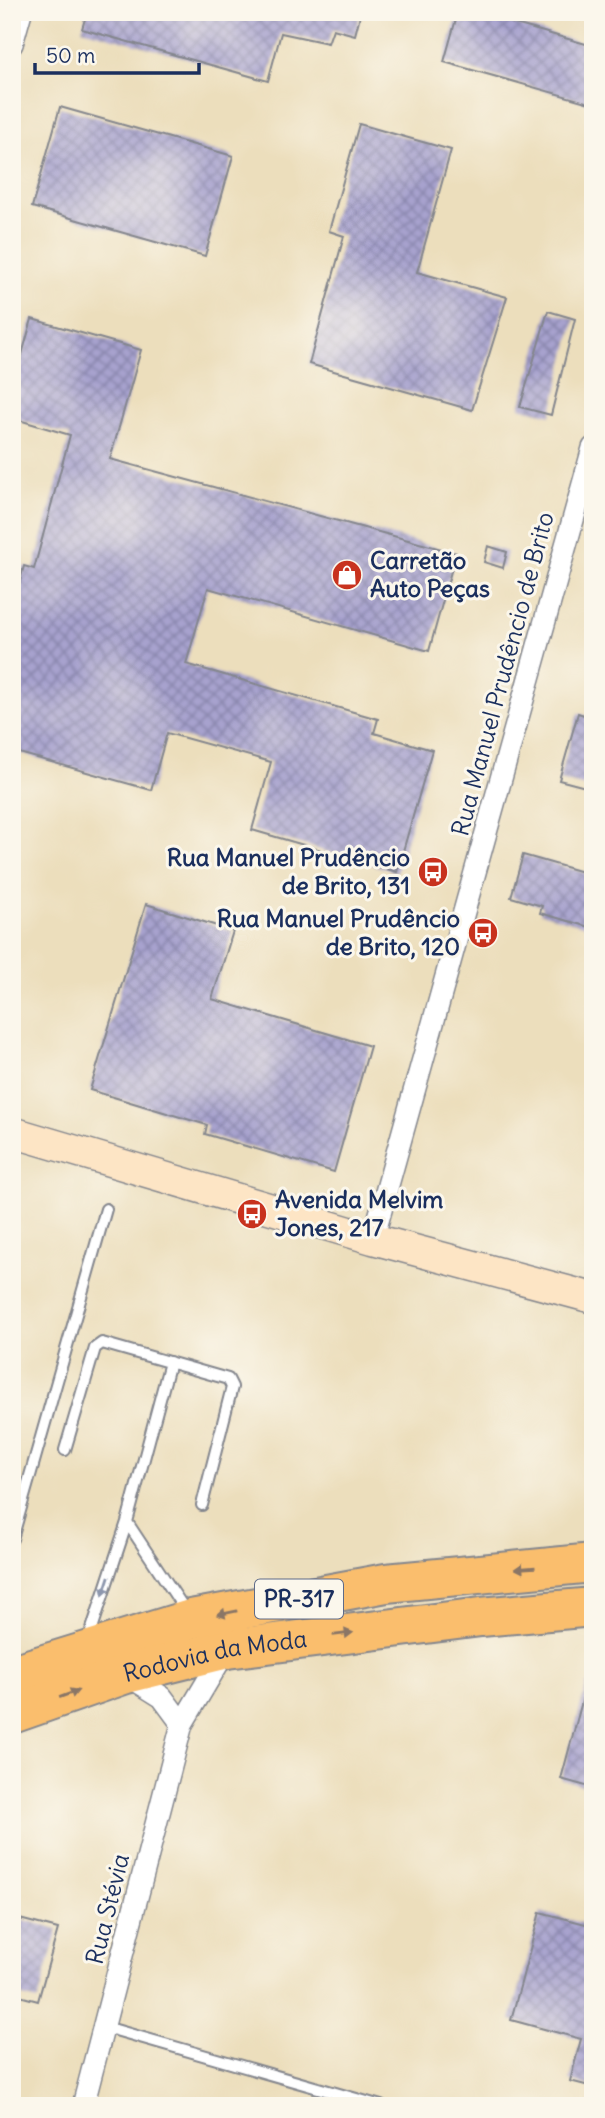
<svg xmlns="http://www.w3.org/2000/svg" width="605" height="2118" font-family="Delius,sans-serif">
  <style>
    .building { fill: url(#building-cross-hatch) }
    .lines { fill: none; stroke-linecap: round; stroke-linejoin: round }
    .lane-casing { stroke: #84868d; stroke-width: 14 }
    .street-casing { stroke: #84868d; stroke-width: 24 }
    .secondary-casing { stroke: #84868d; stroke-width: 33 }
    .highway-casing { stroke: #84868d; stroke-width: 42 }
    .lane { stroke: #fff; stroke-width: 10 }
    .street { stroke: #fff; stroke-width: 21 }
    .secondary { stroke: #fde5c5; stroke-width: 30 }
    .highway { stroke: #fabe6d; stroke-width: 38 }
    .oneway { fill: #8a7666 }
    .oneway2 { fill: #8d97ae }
    .labels { text-anchor: middle; stroke-width: 6; stroke-linejoin: round; paint-order: stroke }
    .shield { fill: #fbf7ec; stroke: #5e6b89; stroke-width: 2 }
    .shield-label { font-size: 23px; font-weight: bold; fill: #1b2f5e }
    .poi-label { font-size: 24px; font-weight: bold; fill: #1b2f5e; stroke: #fbf7ec; text-anchor: start }
    .street-label { font-size: 24px; fill: #1b2f5e; stroke: #fbf7ec }
  </style>
  <defs>
    <pattern id="building-cross-hatch" width="8" height="8" patternUnits="userSpaceOnUse" patternTransform="scale(1.75)"><rect width="8" height="8" fill="#a7a2ce"/><path d="M0 0l8 8M0 8l8-8" fill="none" stroke="#8784aa"/></pattern>
  </defs>
  <rect width="100%" height="100%" fill="#fbf7ec"/>
  <filter id="ink" filterUnits="userSpaceOnUse"><feTurbulence type="fractalNoise" baseFrequency=".0143" numOctaves="2"/><feDisplacementMap in="SourceGraphic" scale="14" xChannelSelector="R" yChannelSelector="G"/><feConvolveMatrix kernelMatrix="1 2 1 2 8 2 1 2 1" color-interpolation-filters="sRGB"/></filter>
  <filter id="wash" filterUnits="userSpaceOnUse"><feTurbulence type="fractalNoise" baseFrequency=".00686" numOctaves="4" result="noise"/><feDisplacementMap in="SourceGraphic" scale="28" xChannelSelector="R" yChannelSelector="G"/><feGaussianBlur stdDeviation="1.57" result="paint"/><feColorMatrix in="noise" values="0 0 0 0 0 0 0 0 0 0 0 0 0 0 0 0 0 1.4 0 .05"/><feComposite in="paint" operator="in"/></filter>
  <g filter="url(#wash)">
    <rect width="100%" height="100%" fill="#ecdebc"/>
    <g id="blocks">
      <!-- building -->
      <path class="building" d="M 87,12 L 361,12 L 355,35 L 333,29 L 328,43 L 281,33 L 268,81 L 82,29 Z
        M 458,12 L 473,12 L 593,46 L 593,104 L 444,62 Z
        M 60,107 L 233,156 L 205,256 L 32,207 Z
        M 359,124 L 451,150 L 417,272 L 507,297 L 472,410 L 309,364 L 344,236 L 329,231 Z
        M 548,311 L 575,319 L 551,415 L 520,407 Z
        M 32,319 L 141,350 L 110,459 L 456,553 L 429,651 L 208,588 L 186,664 L 378,719 L 374,733 L 432,750 L 397,872 L 252,830 L 271,762 L 167,733 L 151,790 L 12,751 L 12,610 L 24,566 L 34,569 L 70,435 L 12,418 L 12,390 Z
        M 488,546 L 507,552 L 503,568 L 484,562 Z
        M 578,713 L 593,718 L 593,789 L 559,780 Z
        M 523,855 L 593,875 L 593,928 L 540,913 L 542,906 L 511,897 Z
        M 146,904 L 233,931 L 212,999 L 370,1046 L 334,1172 L 205,1134 L 207,1125 L 90,1090 Z
        M 587,1683 L 593,1684 L 593,1788 L 561,1779 Z
        M 540,1912 L 593,1926 L 593,2087 L 570,2081 L 581,2039 L 511,2020 Z
        M 12,1917 L 58,1929 L 38,2001 L 12,1994 Z"/>
    </g>
  </g>
  <g filter="url(#ink)">
    <use href="#blocks" fill-opacity="0" stroke="#84868d" stroke-width="2"/>
    <g class="lines">
      <!-- lane casing -->
      <g class="lane-casing">
        <path id="lane" d="M 65,1450 L 95,1348 L 102,1343 L 228,1379 L 232,1387 L 202,1505
          M 127,1522 L 187,1613
          M 12,1539 L 106,1209
          M 88,1641 L 127,1522 L 170,1362
          M 105,2027 L 381,2106"/>
      </g>
      <!-- street casing -->
      <g class="street-casing">
        <path id="street" d="M 12,44 L 21,12
          M 373,1239 L 593,448
          M 127,1675 L 162,1697 L 182,1724
          M 83,2106 L 182,1724 L 226,1650"/>
      </g>
      <!-- secondary casing -->
      <g class="secondary-casing">
        <path id="secondary" d="M 12,1132 L 373,1239 L 593,1298"/>
      </g>
      <!-- highway casing -->
      <g class="highway-casing">
        <g id="highway">
          <path d="M 12,1674 L 191,1619 L 386,1583 L 593,1563"/>
          <path id="s1" d="M 12,1714 L 126,1674 L 227,1649 L 481,1617 L 593,1607"/>
        </g>
      </g>
      <!-- lane -->
      <use href="#lane" class="lane"/>
      <!-- street -->
      <use href="#street" class="street"/>
      <!-- secondary -->
      <use href="#secondary" class="secondary"/>
      <!-- highway -->
      <use href="#highway" class="highway"/>
    </g>
    <!-- one-way arrows -->
    <defs><path id="oneway-solid" d="M-6-.8H1V-3.2L6.5 0L1 3.2V.8H-6Z" transform="scale(1.75)"/></defs>
    <g class="oneway">
      <use href="#oneway-solid" transform="translate(525 1568) rotate(176)"/>
      <use href="#oneway-solid" transform="translate(227 1613) rotate(169)"/>
      <use href="#oneway-solid" transform="translate(343 1634) rotate(-7)"/>
      <use href="#oneway-solid" transform="translate(69 1694) rotate(-20)"/>
    </g>
    <use class="oneway2" href="#oneway-solid" transform="translate(106 1586) rotate(108)"/>
  </g>
  <!-- icons -->
  <defs>
    <g id="shop-disc" transform="scale(1.575)"><circle r="9.5" fill="#c8321e" stroke="#fbf7ec"/><path d="M-5-2.5h2.3a2.7 3.5 0 0 1 5.4 0H5L5.5 6h-11ZM-1.5-2.5h3a1.5 2.3 0 0 0-3 0Z" fill="#fff"/></g>
    <g id="bus-disc" transform="scale(1.575)"><circle r="9.5" fill="#c8321e" stroke="#fbf7ec"/><path d="M-5-6H5V4H4V6H2V4H-2V6H-4V4H-5ZM-3.5-4V0h7V-4ZM-3.5 1.2v1.5H-2V1.2ZM2 1.2v1.5H3.5V1.2Z" fill="#fff"/></g>
  </defs>
  <g fill-rule="evenodd">
    <use href="#shop-disc" x="347" y="575"/>
    <use href="#bus-disc" x="433" y="872"/>
    <use href="#bus-disc" x="483" y="933"/>
    <use href="#bus-disc" x="252" y="1214"/>
  </g>
  <g class="labels">
    <!-- shield labels -->
    <rect class="shield" x="255" y="1579.5" width="88" height="39" rx="5"/>
    <g class="shield-label">
      <text x="299" y="1607">PR-317</text>
    </g>
    <!-- poi labels -->
    <g class="poi-label">
      <text x="370" y="569">Carretão<tspan x="370" dy="28">Auto Peças</tspan></text>
      <text x="410" y="866" text-anchor="end">Rua Manuel Prudêncio<tspan x="410" dy="28">de Brito, 131</tspan></text>
      <text x="460" y="927" text-anchor="end">Rua Manuel Prudêncio<tspan x="460" dy="28">de Brito, 120</tspan></text>
      <text x="275" y="1208">Avenida Melvim<tspan x="275" dy="28">Jones, 217</tspan></text>
    </g>
    <!-- street labels -->
    <g class="street-label">
      <text transform="translate(503 674) rotate(-75)" y="8">Rua Manuel Prudêncio de Brito</text>
      <text dy="8" stroke="none"><textPath href="#s1" startOffset="212">Rodovia da Moda</textPath></text>
      <text transform="translate(108 1909) rotate(-76)" y="8">Rua Stévia</text>
    </g>
  </g>
  <!-- margin -->
  <rect width="605" height="2118" fill="none" stroke="#fbf7ec" stroke-width="42"/>
  <!-- scale -->
  <path d="M35 63v10h164v-10" fill="none" stroke="#1b2f5e" stroke-width="3.5"/>
  <text x="46" y="63" font-size="21" fill="#1b2f5e" stroke="#fbf7ec" stroke-width="5" paint-order="stroke">50 m</text>
</svg>
